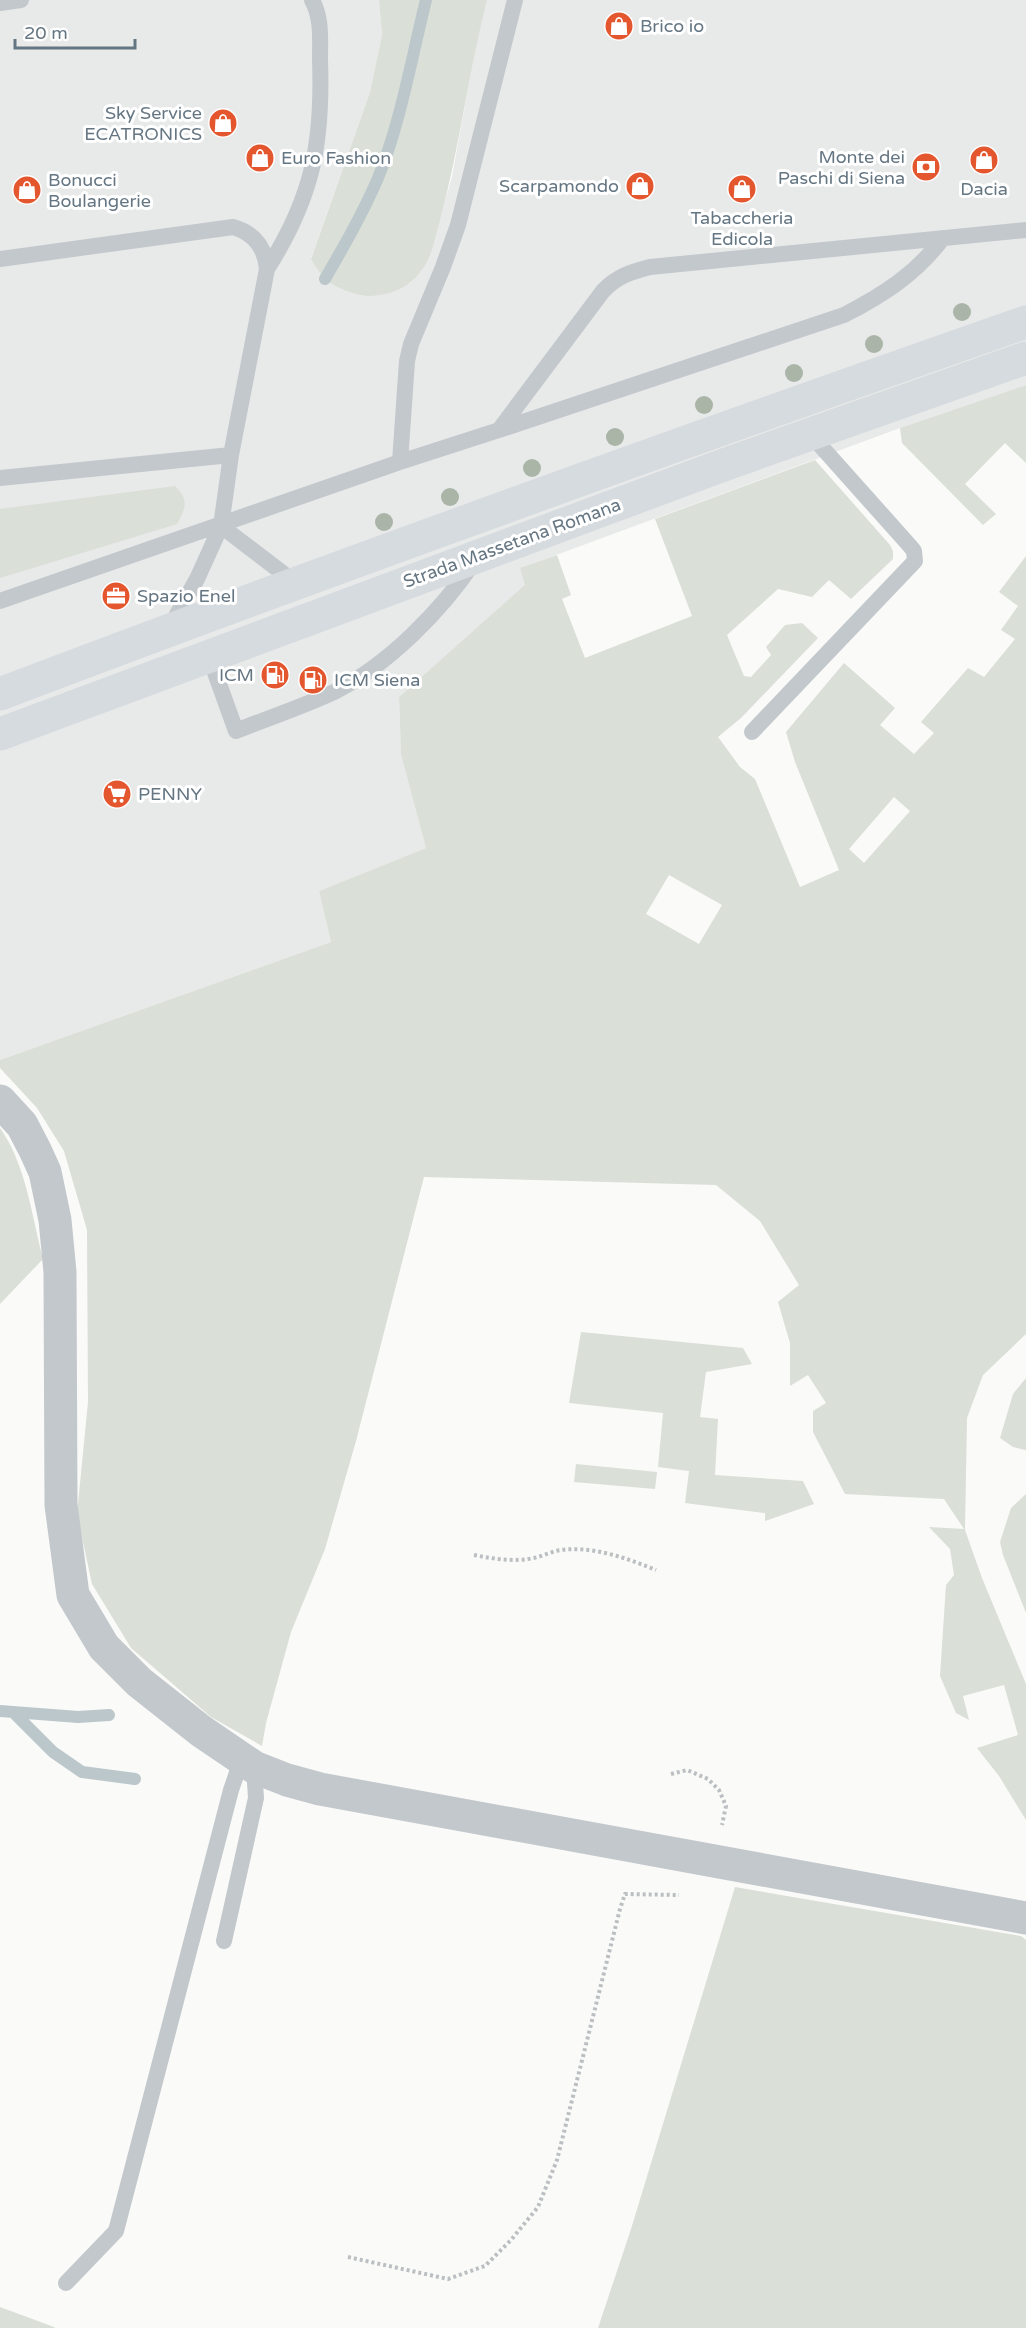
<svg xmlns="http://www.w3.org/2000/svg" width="1026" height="2328" font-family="'Varela Round',sans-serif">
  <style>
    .built { fill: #e8e9e9 }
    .green { fill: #dadfd7; fill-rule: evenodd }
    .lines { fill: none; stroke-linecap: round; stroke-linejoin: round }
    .stream { stroke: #bbc7cb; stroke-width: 12 }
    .path { stroke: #bbbfc2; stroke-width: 4; stroke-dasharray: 3 3; stroke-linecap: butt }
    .service { stroke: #c3c8cc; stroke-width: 16 }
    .minor { stroke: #c3c8cc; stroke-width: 33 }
    .primary { stroke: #d6dbdf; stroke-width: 33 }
    .tree { fill: #aab4a7 }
    .labels { text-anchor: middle; stroke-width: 6; stroke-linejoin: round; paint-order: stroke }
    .poi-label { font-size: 18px; fill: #657683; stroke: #fff; text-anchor: start }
    .street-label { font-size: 18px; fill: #657683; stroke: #fff }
  </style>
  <rect width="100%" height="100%" fill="#fafaf8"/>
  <!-- built -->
  <path class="built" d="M 0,0 L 379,0 L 382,35 L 370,92 L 311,258 L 409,284 L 422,270 L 432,245 L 452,177 L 478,33 L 487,0 L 1026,0 L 1026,385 L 900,428 L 521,568 L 526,585 L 399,697 L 401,755 L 426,848 L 319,891 L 331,942 L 0,1060 Z"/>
  <!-- green -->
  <path class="green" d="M 379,0 L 487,0 C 468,73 460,147 440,220 C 435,236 432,258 421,271 C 409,288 390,295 370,296 C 357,296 333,287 324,278 C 319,272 315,265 311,259 L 370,92 L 382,35 Z
    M 1026,385 L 1026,463 L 1005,443 L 965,484 L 996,514 L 983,525 L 902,443 L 900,428 Z
    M 815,460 L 890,545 L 893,551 L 893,559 L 851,599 L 829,580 L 812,597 L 778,589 L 727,635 L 744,676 L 751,677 L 771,655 L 766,647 L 785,625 L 802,623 L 818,638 L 741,718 L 718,737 L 740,767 L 755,779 L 800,887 L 839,870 L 795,762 L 786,732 L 844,663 L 895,708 L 880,725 L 914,754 L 934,733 L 921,722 L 968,668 L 984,677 L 1015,639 L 1001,630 L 1018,606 L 999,592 L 1026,556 L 1026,1334 L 983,1375 L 967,1418 L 965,1530 L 982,1578 L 1026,1684 L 1026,1820 L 999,1776 L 977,1748 L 1018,1735 L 1004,1685 L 963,1696 L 969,1720 L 956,1713 L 940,1676 L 946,1585 L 954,1575 L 950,1549 L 929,1527 L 964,1529 L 944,1499 L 845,1494 L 813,1432 L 813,1411 L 826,1403 L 808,1375 L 790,1386 L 790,1343 L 778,1302 L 799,1285 L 760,1221 L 716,1185 L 424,1177 L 356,1441 L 325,1549 L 291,1632 L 266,1723 L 262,1746 L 211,1717 L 131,1648 L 92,1584 L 77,1514 L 88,1402 L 87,1230 L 64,1151 L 37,1108 L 0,1068 L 0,1060 L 331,942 L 319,891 L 426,848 L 401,755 L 399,697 L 525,585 L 520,568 L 557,555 L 571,595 L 562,599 L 585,658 L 692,616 L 655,519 ZM 894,797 L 910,811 L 864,863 L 849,849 ZM 669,875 L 722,905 L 699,944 L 646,914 Z
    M 175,486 C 189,500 186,507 177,524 L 0,578 L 0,509 Z
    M 0,1128 C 26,1164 32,1217 43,1259 L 0,1304 Z
    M 581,1332 L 743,1348 L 752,1364 L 706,1372 L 700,1417 L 718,1419 L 715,1475 L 803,1481 L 814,1504 L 765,1521 L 765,1513 L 685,1503 L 689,1471 L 658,1467 L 663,1413 L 569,1403 Z
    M 1026,1378 L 1026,1450 L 1025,1450 L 1013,1447 L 1000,1438 L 1013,1394 Z
    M 576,1464 L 657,1472 L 655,1489 L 574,1482 Z
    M 1026,1494 L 1026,1613 L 1003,1555 L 1000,1542 L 1011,1508 Z
    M 735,1887 L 1021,1936 L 1026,1940 L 1026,2328 L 598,2328 L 631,2229 Z
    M 0,2307 L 54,2327 L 55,2328 L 0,2328 Z"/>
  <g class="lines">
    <!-- stream -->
    <path class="stream" d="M 325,279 C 344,246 363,213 378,178 C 400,125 412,56 426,0
      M 0,1711 L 78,1717 L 109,1715
      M 15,1714 L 53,1752 L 82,1772 L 135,1779"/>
    <!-- path -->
    <path class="path" d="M 474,1555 C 494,1559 514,1562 534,1558 C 543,1556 552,1551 561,1550 C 594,1546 626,1558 656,1570
      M 671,1774 L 687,1770 L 708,1779 L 719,1790 L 726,1806 L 722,1825
      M 348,2257 L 448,2279 L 485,2266 L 511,2240 L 538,2207 L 557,2160 L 620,1909 L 625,1894 L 679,1895"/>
    <!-- service -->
    <path class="service" d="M 0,3 L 21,0
      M 943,238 C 916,274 883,295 844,315 L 499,430 L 603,291 C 617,276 631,272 650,267 L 1026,230
      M 0,259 L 233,227 C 254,233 265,247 267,269 L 231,455 L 0,478
      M 267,269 C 313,197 323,143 320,59 C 320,39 322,18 312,0
      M 400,462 L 407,361 L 411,344 L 443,267 L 458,225 L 515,0
      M 221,526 L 297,584
      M 0,601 L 400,462 L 499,430
      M 170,627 L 197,579 L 221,526 L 231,455
      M 209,656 L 236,731 C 268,718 302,707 334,692 C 388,665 441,611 474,562
      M 752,732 L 915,561 L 914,551 L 910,546 L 810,434
      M 224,1941 L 256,1798 L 254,1767
      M 66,2283 L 116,2231 L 231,1790 L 242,1758"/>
    <!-- minor -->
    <path class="minor" d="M 0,1101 L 22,1125 L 35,1150 L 45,1172 L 55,1220 L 60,1272 L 61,1505 L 73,1595 L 104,1647 L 139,1682 L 201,1731 L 254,1767 L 287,1780 L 320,1789 L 1026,1918"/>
    <!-- primary -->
    <path class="primary" d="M 0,694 C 340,565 683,442 1026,322
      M 0,734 L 729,463 L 1026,358"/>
  </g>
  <!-- trees -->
  <g class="tree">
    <circle cx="962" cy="312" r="9"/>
    <circle cx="874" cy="344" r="9"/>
    <circle cx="794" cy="373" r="9"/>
    <circle cx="704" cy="405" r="9"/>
    <circle cx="615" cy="437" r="9"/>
    <circle cx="532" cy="468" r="9"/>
    <circle cx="450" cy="497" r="9"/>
    <circle cx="384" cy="522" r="9"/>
  </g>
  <!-- icons -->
  <defs>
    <g id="shop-disc" transform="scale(1.5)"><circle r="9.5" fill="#e4572e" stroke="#fff"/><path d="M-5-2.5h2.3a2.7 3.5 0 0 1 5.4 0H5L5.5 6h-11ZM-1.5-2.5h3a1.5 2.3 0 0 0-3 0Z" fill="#fff"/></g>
    <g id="bank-disc" transform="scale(1.5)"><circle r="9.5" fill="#e4572e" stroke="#fff"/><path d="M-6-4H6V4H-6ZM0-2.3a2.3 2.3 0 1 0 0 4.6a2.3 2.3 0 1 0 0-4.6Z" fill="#fff"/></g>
    <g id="office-disc" transform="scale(1.5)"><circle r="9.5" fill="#e4572e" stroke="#fff"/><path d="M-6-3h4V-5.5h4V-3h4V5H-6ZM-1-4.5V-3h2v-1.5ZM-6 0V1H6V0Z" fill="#fff"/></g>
    <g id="fuel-disc" transform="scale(1.5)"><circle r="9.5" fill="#e4572e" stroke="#fff"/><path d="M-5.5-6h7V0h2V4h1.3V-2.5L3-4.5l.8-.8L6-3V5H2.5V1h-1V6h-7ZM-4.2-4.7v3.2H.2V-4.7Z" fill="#fff"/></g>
    <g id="supermarket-disc" transform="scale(1.5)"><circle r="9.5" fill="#e4572e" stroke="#fff"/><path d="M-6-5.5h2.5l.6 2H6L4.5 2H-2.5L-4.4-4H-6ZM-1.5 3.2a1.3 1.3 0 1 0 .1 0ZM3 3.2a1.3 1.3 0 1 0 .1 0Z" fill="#fff"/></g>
  </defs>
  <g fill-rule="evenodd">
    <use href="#shop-disc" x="619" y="26"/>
    <use href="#shop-disc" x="223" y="123"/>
    <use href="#shop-disc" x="260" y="158"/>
    <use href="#shop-disc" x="984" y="160"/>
    <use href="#bank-disc" x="926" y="167"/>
    <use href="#shop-disc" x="640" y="186"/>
    <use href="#shop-disc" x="742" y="189"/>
    <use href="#shop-disc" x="27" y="190"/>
    <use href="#office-disc" x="116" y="596"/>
    <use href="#fuel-disc" x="275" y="675"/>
    <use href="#fuel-disc" x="313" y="680"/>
    <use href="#supermarket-disc" x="117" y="794"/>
  </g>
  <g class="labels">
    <!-- poi labels -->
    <g class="poi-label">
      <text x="640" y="32">Brico io</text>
      <text x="202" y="119" text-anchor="end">Sky Service<tspan x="202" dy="21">ECATRONICS</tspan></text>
      <text x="905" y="163" text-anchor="end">Monte dei<tspan x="905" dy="21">Paschi di Siena</tspan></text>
      <text x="281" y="164">Euro Fashion</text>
      <text x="48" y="186">Bonucci<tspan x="48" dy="21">Boulangerie</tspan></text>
      <text x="619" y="192" text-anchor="end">Scarpamondo</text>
      <text x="984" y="195" text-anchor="middle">Dacia</text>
      <text x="742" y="224" text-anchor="middle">Tabaccheria<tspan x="742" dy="21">Edicola</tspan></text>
      <text x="137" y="602">Spazio Enel</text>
      <text x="254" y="681" text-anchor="end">ICM</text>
      <text x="334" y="686">ICM Siena</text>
      <text x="138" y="800">PENNY</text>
    </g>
    <!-- street labels -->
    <g class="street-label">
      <text transform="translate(512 543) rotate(-20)" y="6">Strada Massetana Romana</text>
    </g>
  </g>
  <!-- scale -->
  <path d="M15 39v9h120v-9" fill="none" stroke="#657683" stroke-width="3"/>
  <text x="24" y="39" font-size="18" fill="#657683" stroke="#ffffff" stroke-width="4.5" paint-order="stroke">20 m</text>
</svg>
